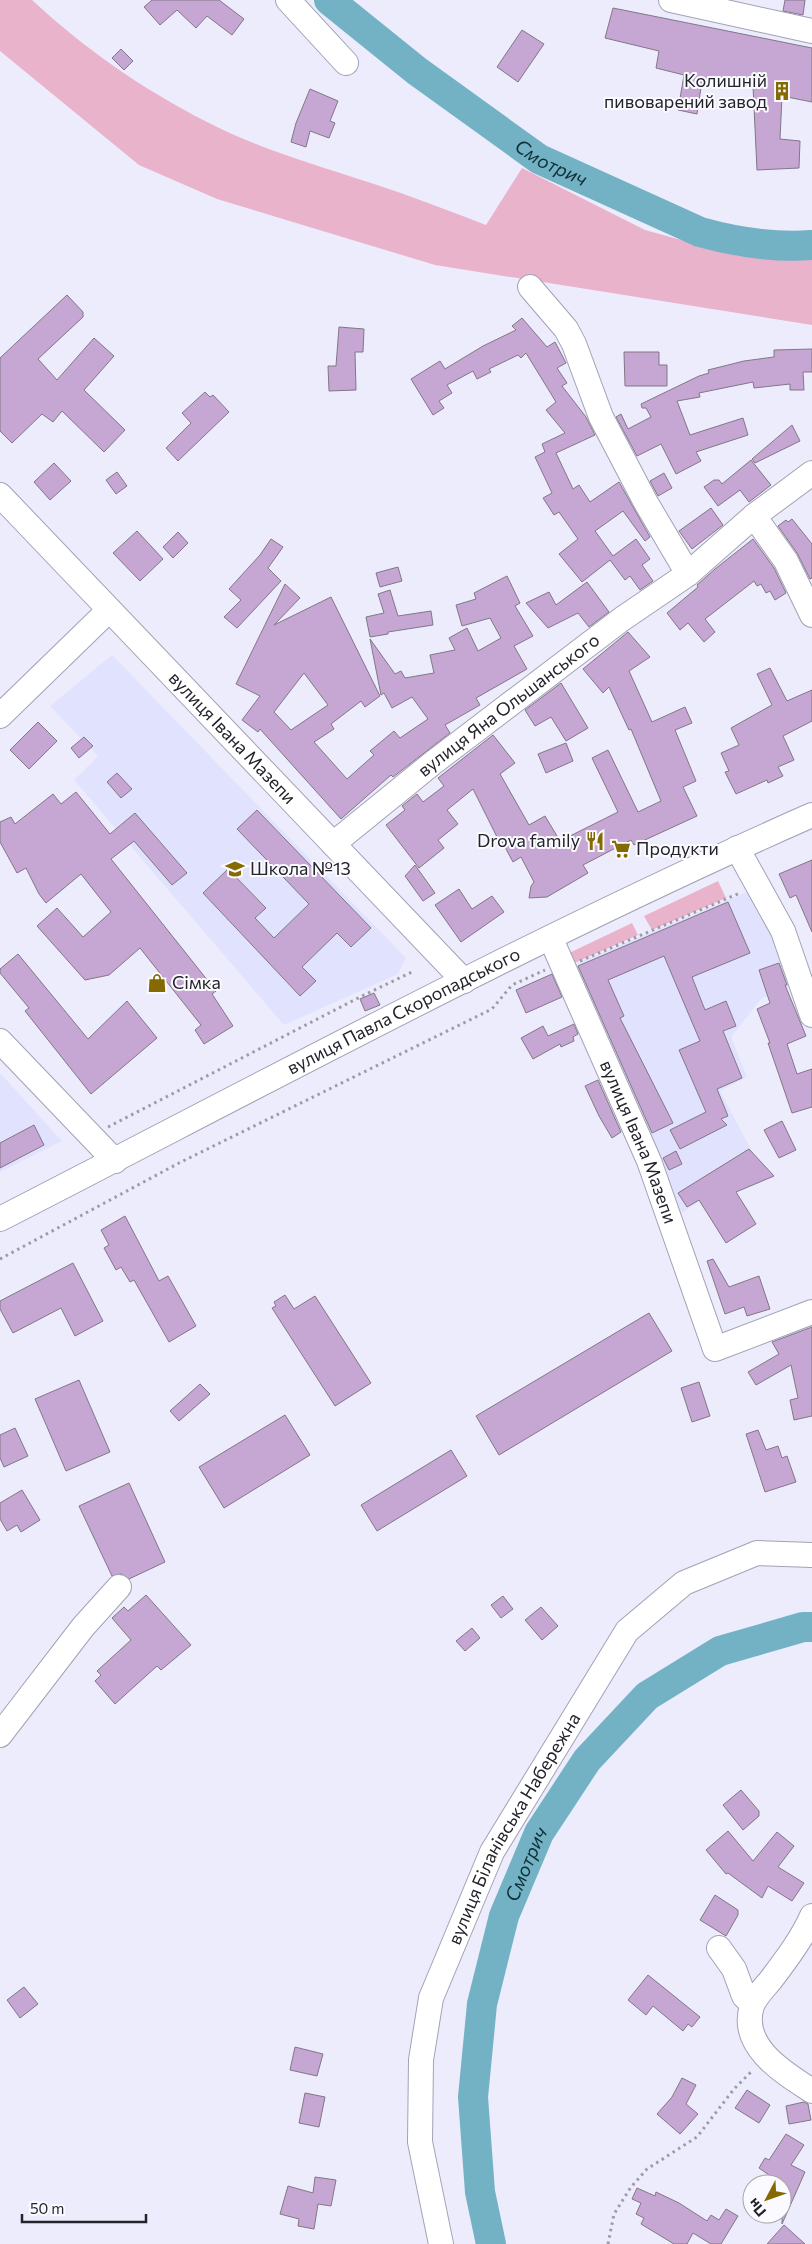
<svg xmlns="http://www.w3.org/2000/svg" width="812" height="2244" font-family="Commissioner,sans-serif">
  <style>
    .built { fill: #e1e3fe }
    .green { fill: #e9b3cb }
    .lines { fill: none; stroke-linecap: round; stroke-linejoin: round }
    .river { stroke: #72b2c4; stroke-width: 30 }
    .building { fill: #c6a6d2; stroke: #827787; fill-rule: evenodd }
    .minor-casing { stroke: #a1a2b4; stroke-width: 26 }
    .path { stroke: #9c9ca9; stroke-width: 3; stroke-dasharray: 2.5 4; stroke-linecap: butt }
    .minor { stroke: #fff; stroke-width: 24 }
    .labels { text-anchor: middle; stroke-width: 4; stroke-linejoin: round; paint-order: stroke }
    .poi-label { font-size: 18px; fill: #23242b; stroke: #fbfbff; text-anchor: start }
    .street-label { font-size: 18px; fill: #23242b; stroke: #fbfbff }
    .water-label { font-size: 19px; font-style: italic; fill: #103038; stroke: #fbfbff }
  </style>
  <rect width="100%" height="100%" fill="#ececfc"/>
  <!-- built -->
  <path class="built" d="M 112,655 L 406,958 L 398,974 L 284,1025 L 74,780 L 98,756 L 50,706 Z
    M 749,891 L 773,941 L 790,987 L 762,998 L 731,1037 L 747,1077 L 720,1091 L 756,1159 L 746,1172 L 680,1214 L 571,966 Z
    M 0,1073 L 62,1141 L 0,1172 Z"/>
  <!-- green -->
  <path class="green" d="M 0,0 L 32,0 C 85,49 141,88 205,121 C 257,148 313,164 368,182 C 408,195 447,210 486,225 L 522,168 L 645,230 L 739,256 L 812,260 L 812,325 L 435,265 L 217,199 L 139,165 L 0,51 Z
    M 718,881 L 726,898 L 652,930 L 644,916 Z
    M 632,923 L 638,935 L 570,965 L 565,955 Z"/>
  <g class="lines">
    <!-- river -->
    <g class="river">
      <path id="s1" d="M 329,0 L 417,71 L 539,159 L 700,232 C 736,242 774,248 812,245"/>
      <path id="s2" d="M 491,2244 L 480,2192 L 473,2097 L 482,2004 L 504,1916 L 539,1833 L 587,1760 L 647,1696 L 720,1651 L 803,1627 L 812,1627"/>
    </g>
  </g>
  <!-- building -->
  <path class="building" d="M 152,0 L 219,0 L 244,19 L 232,35 L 207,16 L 196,28 L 177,10 L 160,25 L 144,7 Z
    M 785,0 L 805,0 L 803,15 L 783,11 Z
    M 613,8 L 812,48 L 812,102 L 782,96 L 780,139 L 800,141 L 799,168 L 757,170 L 753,86 L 702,81 L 697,114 L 678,110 L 684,75 L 656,68 L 659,51 L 605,38 Z
    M 522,30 L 544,44 L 518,82 L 497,67 Z
    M 121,49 L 133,61 L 124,70 L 112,58 Z
    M 310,89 L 338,101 L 330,121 L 335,123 L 329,138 L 310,131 L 306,147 L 291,142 L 296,123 Z
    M 67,295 L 83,312 L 83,317 L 38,359 L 57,380 L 94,338 L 114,356 L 84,390 L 125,430 L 104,452 L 62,411 L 53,422 L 42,414 L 12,443 L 0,431 L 0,358 Z
    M 522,318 L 547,347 L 555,342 L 566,363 L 557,368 L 567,383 L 562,386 L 586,417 L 595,435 L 556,453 L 573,489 L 579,485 L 590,502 L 619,482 L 650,537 L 645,541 L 623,511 L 595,531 L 613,556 L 636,539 L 650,559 L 642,565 L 653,581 L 640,590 L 630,576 L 625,580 L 610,560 L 582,582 L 559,554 L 578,539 L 559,512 L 554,515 L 543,498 L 552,493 L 535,457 L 545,452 L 542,444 L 565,433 L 546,410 L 556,402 L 526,353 L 521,358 L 518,355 L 489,369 L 491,372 L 477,379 L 473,371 L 447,385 L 452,393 L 439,401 L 444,408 L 433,415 L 411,379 L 440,361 L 445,369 L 483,346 L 516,330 L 512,326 Z
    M 339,327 L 364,329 L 363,352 L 355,352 L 356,390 L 329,391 L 328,366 L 336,366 Z
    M 812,349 L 812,372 L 803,372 L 804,390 L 790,390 L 790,384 L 754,388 L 753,382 L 699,393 L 700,397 L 677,401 L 690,435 L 743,418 L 748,435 L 696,452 L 701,461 L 676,474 L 661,444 L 637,456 L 616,417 L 621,414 L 628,429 L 651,417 L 646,408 L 642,408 L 641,404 L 699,376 L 709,373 L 708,370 L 744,361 L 774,357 L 774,350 Z
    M 624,352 L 659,352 L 659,365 L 667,365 L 667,386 L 625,386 Z
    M 205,392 L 210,397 L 213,395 L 229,412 L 178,461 L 166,448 L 191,423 L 182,413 Z
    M 792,425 L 800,441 L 755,463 L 752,459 Z
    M 751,460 L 771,485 L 749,502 L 740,490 L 718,506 L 704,487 L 714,480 L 719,480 L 722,484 Z
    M 54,463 L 71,481 L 50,500 L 34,482 Z
    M 117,472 L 127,486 L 116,494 L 106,480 Z
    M 664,473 L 672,488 L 658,496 L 650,481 Z
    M 711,508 L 723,525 L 692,549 L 679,531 Z
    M 792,519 L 812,544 L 812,578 L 810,579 L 797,553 L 778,526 L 786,520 L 788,522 Z
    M 137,531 L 163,559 L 140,581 L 113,553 Z
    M 178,532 L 188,543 L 173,558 L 163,547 Z
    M 271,539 L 283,547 L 268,568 L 281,581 L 237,628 L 224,617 L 241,600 L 229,589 L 260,555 Z
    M 753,539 L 774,568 L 786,593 L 775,600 L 770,591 L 766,593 L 761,584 L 757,586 L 754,581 L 705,619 L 715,632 L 704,642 L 688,623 L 680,630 L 667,613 L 698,587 L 697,585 L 715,569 Z
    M 398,567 L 402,581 L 380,587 L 376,573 Z
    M 507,576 L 520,603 L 515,606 L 533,636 L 514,646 L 527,669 L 476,698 L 480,705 L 445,725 L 450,733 L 393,777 L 391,775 L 341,819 L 260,729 L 258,732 L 242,720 L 260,696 L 236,684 L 285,584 L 300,598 L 274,625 L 331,597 L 380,696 L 365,707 L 361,701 L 331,724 L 334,729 L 314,742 L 347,779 L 374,755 L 370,751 L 394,731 L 400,738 L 428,719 L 412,697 L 392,708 L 384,693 L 381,695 L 370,639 L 395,674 L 401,671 L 405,678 L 434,673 L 430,655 L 455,650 L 449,638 L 467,628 L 478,651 L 501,638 L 490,618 L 462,626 L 456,605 L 476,599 L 474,593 ZM 304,673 L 328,705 L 291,730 L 274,712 Z
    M 587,582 L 609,612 L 589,627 L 578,613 L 548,628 L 526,603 L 549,592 L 556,605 Z
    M 390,590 L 398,616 L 431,611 L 433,625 L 388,632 L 388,634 L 370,637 L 366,617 L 384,613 L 378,594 Z
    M 628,632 L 650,657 L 629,671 L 652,722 L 685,707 L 692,723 L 675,730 L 696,781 L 683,787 L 697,816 L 634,845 L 631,840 L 583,865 L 588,873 L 547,897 L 529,898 L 531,886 L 534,882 L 521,857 L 513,862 L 500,838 L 498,839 L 473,789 L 447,810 L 458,824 L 438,840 L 444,848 L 419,868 L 386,825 L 405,810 L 402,806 L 417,794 L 423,802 L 444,786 L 438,778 L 493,735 L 515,763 L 500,774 L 529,825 L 545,816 L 560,841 L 618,812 L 592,758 L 608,750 L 638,812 L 661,801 L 631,729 L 629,730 L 609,687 L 603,693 L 583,669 Z
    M 770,668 L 787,701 L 812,690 L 812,721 L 783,736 L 794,760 L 778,767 L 783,776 L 768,783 L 767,780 L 736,794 L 725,772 L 729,771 L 721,753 L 739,745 L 731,728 L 772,705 L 757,674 Z
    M 561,683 L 588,728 L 566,741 L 551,717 L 535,726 L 525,710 Z
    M 38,722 L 57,741 L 29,769 L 10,750 Z
    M 84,737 L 93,746 L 79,758 L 71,748 Z
    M 566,743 L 573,761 L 546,773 L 538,754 Z
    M 117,773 L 132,789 L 121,798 L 107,782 Z
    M 76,792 L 110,834 L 135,813 L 187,873 L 172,885 L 134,841 L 111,859 L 216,991 L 212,994 L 233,1026 L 204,1044 L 195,1030 L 201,1025 L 140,948 L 109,975 L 85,980 L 37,926 L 57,908 L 83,937 L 111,912 L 81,874 L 46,903 L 39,894 L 26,868 L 17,873 L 0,842 L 0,822 L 11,817 L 15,824 L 53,794 L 61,804 Z
    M 257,810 L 371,928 L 351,947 L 337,933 L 302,967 L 316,981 L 300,996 L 203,893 L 228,869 L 266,908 L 255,918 L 274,938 L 309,904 L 237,829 Z
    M 812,860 L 812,932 L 796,895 L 790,898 L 779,874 Z
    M 415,865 L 435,893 L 423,901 L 405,876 Z
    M 459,889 L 472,909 L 492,896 L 504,912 L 461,942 L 435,905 Z
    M 728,902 L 750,953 L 692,977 L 705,1010 L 726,1001 L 736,1026 L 723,1031 L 742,1078 L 717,1089 L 728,1116 L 721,1119 L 727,1125 L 680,1149 L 670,1130 L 706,1112 L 679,1050 L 700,1041 L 664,956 L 608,980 L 624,1016 L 620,1018 L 673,1123 L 652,1133 L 578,966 Z
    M 18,954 L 88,1039 L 127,1001 L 157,1038 L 91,1094 L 25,1011 L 29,1008 L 0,973 L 0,969 Z
    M 779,963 L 787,985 L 785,985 L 806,1036 L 787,1044 L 797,1074 L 812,1069 L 812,1107 L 792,1113 L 768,1043 L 770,1043 L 757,1009 L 770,1003 L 759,970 Z
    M 552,974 L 562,997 L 526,1013 L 516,990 Z
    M 374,993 L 380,1005 L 365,1011 L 360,999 Z
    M 574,1024 L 578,1034 L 573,1037 L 574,1041 L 561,1047 L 560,1044 L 533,1059 L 521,1038 L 543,1026 L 548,1036 Z
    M 598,1080 L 621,1132 L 612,1138 L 599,1116 L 585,1086 Z
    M 782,1121 L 796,1150 L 779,1158 L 764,1130 Z
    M 34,1125 L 44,1145 L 0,1168 L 0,1143 Z
    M 749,1149 L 774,1176 L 736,1192 L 756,1224 L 726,1243 L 699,1200 L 687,1207 L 678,1193 Z
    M 676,1151 L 682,1164 L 669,1170 L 663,1158 Z
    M 125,1216 L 159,1281 L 168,1276 L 196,1326 L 169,1342 L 134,1280 L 130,1282 L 121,1267 L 116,1270 L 104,1248 L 109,1245 L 101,1230 Z
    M 713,1259 L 729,1287 L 759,1276 L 770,1309 L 747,1316 L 744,1307 L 725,1314 L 707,1261 Z
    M 73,1263 L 103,1321 L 75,1336 L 61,1308 L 13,1333 L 0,1309 L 0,1301 Z
    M 285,1295 L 294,1309 L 315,1296 L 371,1383 L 335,1406 L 272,1308 L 276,1306 L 274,1302 Z
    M 649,1313 L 672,1351 L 499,1455 L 476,1416 Z
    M 812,1327 L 812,1416 L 794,1420 L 790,1400 L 798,1398 L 791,1365 L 756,1385 L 748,1372 L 779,1354 L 772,1342 Z
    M 79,1380 L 110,1452 L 66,1471 L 35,1399 Z
    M 699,1382 L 710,1416 L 692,1422 L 681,1388 Z
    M 200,1384 L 210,1394 L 179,1421 L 170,1411 Z
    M 285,1415 L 310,1455 L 224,1508 L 199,1467 Z
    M 15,1428 L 28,1456 L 4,1467 L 0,1458 L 0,1435 Z
    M 758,1430 L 766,1450 L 778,1446 L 782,1458 L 787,1456 L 796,1482 L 765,1492 L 746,1434 Z
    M 451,1450 L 467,1476 L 377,1531 L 361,1505 Z
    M 129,1483 L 165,1562 L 129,1579 L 121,1574 L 112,1576 L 79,1506 Z
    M 22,1490 L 40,1520 L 21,1532 L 17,1525 L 7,1531 L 0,1519 L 0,1503 Z
    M 146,1595 L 191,1645 L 161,1670 L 157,1666 L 115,1704 L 95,1681 L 101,1675 L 97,1671 L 131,1640 L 112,1618 L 124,1607 L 128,1611 Z
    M 503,1596 L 513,1609 L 501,1618 L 491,1605 Z
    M 541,1607 L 558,1626 L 542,1640 L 525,1620 Z
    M 472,1628 L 480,1638 L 465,1651 L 456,1641 Z
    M 741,1790 L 759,1811 L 759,1816 L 743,1830 L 723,1805 Z
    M 728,1831 L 753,1861 L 777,1832 L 794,1846 L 778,1867 L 804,1883 L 792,1901 L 768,1886 L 762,1898 L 728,1873 L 726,1874 L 706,1850 Z
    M 715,1895 L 738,1910 L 738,1915 L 726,1936 L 700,1920 Z
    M 648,1975 L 700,2017 L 692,2027 L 688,2024 L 683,2031 L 653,2006 L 646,2015 L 628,2000 Z
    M 24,1987 L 38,2004 L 20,2018 L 7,2000 Z
    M 295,2047 L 323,2054 L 317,2076 L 290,2070 Z
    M 682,2078 L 696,2085 L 686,2104 L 698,2114 L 680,2134 L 657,2114 L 672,2097 Z
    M 747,2090 L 770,2105 L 759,2123 L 735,2108 Z
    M 305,2093 L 325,2097 L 319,2127 L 299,2123 Z
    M 804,2102 L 808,2104 L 811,2120 L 789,2124 L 786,2106 Z
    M 786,2134 L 804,2145 L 791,2165 L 805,2172 L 782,2224 L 782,2184 L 765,2184 L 769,2175 L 759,2168 L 765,2158 L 769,2160 Z
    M 315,2177 L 336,2180 L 331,2206 L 318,2204 L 314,2229 L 298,2226 L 299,2219 L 280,2214 L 288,2186 L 313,2193 Z
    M 637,2188 L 655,2196 L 656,2192 L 679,2203 L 707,2221 L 711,2215 L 719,2220 L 726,2209 L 738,2216 L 721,2244 L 711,2244 L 693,2233 L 687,2244 L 674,2244 L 641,2224 L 644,2218 L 636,2214 L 641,2203 L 632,2199 Z
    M 784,2225 L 805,2244 L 767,2244 Z"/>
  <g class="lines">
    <!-- minor casing -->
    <g class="minor-casing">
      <g id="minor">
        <path d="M 288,0 L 346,63"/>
        <path d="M 671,0 L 812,31"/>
        <path d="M 530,287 L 566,329 L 574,344 L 601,417 L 645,501 L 688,574"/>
        <path id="s3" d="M 0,495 L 464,981"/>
        <path d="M 754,516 L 786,561 L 812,615"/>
        <path d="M 0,716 L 109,610"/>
        <path id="s4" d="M 333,844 L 434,762 L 622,619 L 688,574 L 754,516 L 812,473"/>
        <path d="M 737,848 L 783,931 L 812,1015"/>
        <path id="s5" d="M 551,939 L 649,1161 L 715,1349 L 812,1312"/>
        <path d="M 0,1041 L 115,1161"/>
        <path id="s6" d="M 0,1219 C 269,1081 535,937 812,815"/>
        <path d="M 0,1735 L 83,1627 L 119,1587"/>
        <path d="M 812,1916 C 802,1939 785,1961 770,1981 C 764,1988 755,1997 752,2006 C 739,2046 784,2073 812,2091"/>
        <path d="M 719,1948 L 734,1969 L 744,1996 L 752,2004"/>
        <path id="s7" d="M 441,2244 L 420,2142 L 421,2060 L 431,1998 L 492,1852 L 627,1631 L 684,1583 L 757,1553 L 812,1555"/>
      </g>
    </g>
    <!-- path -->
    <path class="path" d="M 580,961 L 740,893
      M 108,1127 L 362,996 L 414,971
      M 0,1259 L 179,1163 L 492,1009 L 512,985 L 545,970
      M 608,2244 L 614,2214 L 631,2187 L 647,2169 L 697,2137 L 734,2089 L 753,2070"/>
    <!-- minor -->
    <use href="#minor" class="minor"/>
  </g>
  <!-- icons -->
  <defs>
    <g id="building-bare" transform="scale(1.5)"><path d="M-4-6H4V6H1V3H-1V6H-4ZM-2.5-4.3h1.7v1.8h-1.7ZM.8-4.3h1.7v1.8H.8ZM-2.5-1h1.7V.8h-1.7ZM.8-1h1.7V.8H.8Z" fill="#856903" stroke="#fbfbff" stroke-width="2.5" paint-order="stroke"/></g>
    <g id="restaurant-bare" transform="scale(1.5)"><path d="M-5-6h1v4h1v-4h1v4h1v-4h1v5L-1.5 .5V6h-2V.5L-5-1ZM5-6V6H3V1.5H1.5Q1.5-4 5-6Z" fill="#856903" stroke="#fbfbff" stroke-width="2.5" paint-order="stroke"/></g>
    <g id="supermarket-bare" transform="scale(1.5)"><path d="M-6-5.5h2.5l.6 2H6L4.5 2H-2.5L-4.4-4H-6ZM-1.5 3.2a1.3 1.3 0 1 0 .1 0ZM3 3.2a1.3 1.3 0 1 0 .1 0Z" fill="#856903" stroke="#fbfbff" stroke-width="2.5" paint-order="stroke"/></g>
    <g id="school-bare" transform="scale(1.5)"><path d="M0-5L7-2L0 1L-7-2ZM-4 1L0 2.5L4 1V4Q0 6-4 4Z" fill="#856903" stroke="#fbfbff" stroke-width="2.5" paint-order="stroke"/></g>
    <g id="shop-bare" transform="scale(1.5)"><path d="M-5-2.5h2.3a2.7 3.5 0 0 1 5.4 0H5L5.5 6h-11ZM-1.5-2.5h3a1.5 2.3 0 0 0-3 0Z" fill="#856903" stroke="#fbfbff" stroke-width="2.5" paint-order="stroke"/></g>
  </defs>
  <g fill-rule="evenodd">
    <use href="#building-bare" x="782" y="91"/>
    <use href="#restaurant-bare" x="595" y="841"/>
    <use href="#supermarket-bare" x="621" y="849"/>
    <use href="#school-bare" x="235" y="869"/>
    <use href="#shop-bare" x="157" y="983"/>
  </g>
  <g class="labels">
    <!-- poi labels -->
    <g class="poi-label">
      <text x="767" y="87" text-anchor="end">Колишній<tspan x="767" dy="21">пивоварений завод</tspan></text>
      <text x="580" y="847" text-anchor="end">Drova family</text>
      <text x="636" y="855">Продукти</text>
      <text x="250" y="875">Школа №13</text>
      <text x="172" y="989">Сімка</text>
    </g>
    <!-- street labels -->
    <g class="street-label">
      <text dy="6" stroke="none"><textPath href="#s4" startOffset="224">вулиця Яна Ольшанського</textPath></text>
      <text dy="6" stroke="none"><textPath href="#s3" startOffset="336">вулиця Івана Мазепи</textPath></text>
      <text dy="6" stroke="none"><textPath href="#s6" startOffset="454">вулиця Павла Скоропадського</textPath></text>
      <text dy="6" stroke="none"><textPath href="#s5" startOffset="221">вулиця Івана Мазепи</textPath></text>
      <text dy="6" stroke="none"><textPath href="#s7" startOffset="438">вулиця Біланівська Набережна</textPath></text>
    </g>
    <!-- water labels -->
    <g class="water-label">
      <text dy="7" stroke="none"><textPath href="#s1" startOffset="276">Смотрич</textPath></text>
      <text dy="7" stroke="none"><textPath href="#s2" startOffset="389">Смотрич</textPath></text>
    </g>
  </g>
  <!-- north arrow -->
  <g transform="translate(767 2199) rotate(229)"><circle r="24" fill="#fbfbff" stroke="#a5a5aa"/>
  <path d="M0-4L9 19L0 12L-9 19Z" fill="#856903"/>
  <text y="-8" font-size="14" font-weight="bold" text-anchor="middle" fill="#23242b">Пн</text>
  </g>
  <!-- scale -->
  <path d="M22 2214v8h124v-8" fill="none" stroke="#23242b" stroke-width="2.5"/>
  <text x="30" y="2214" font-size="15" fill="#23242b" stroke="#fbfbff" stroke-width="4" paint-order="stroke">50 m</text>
</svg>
